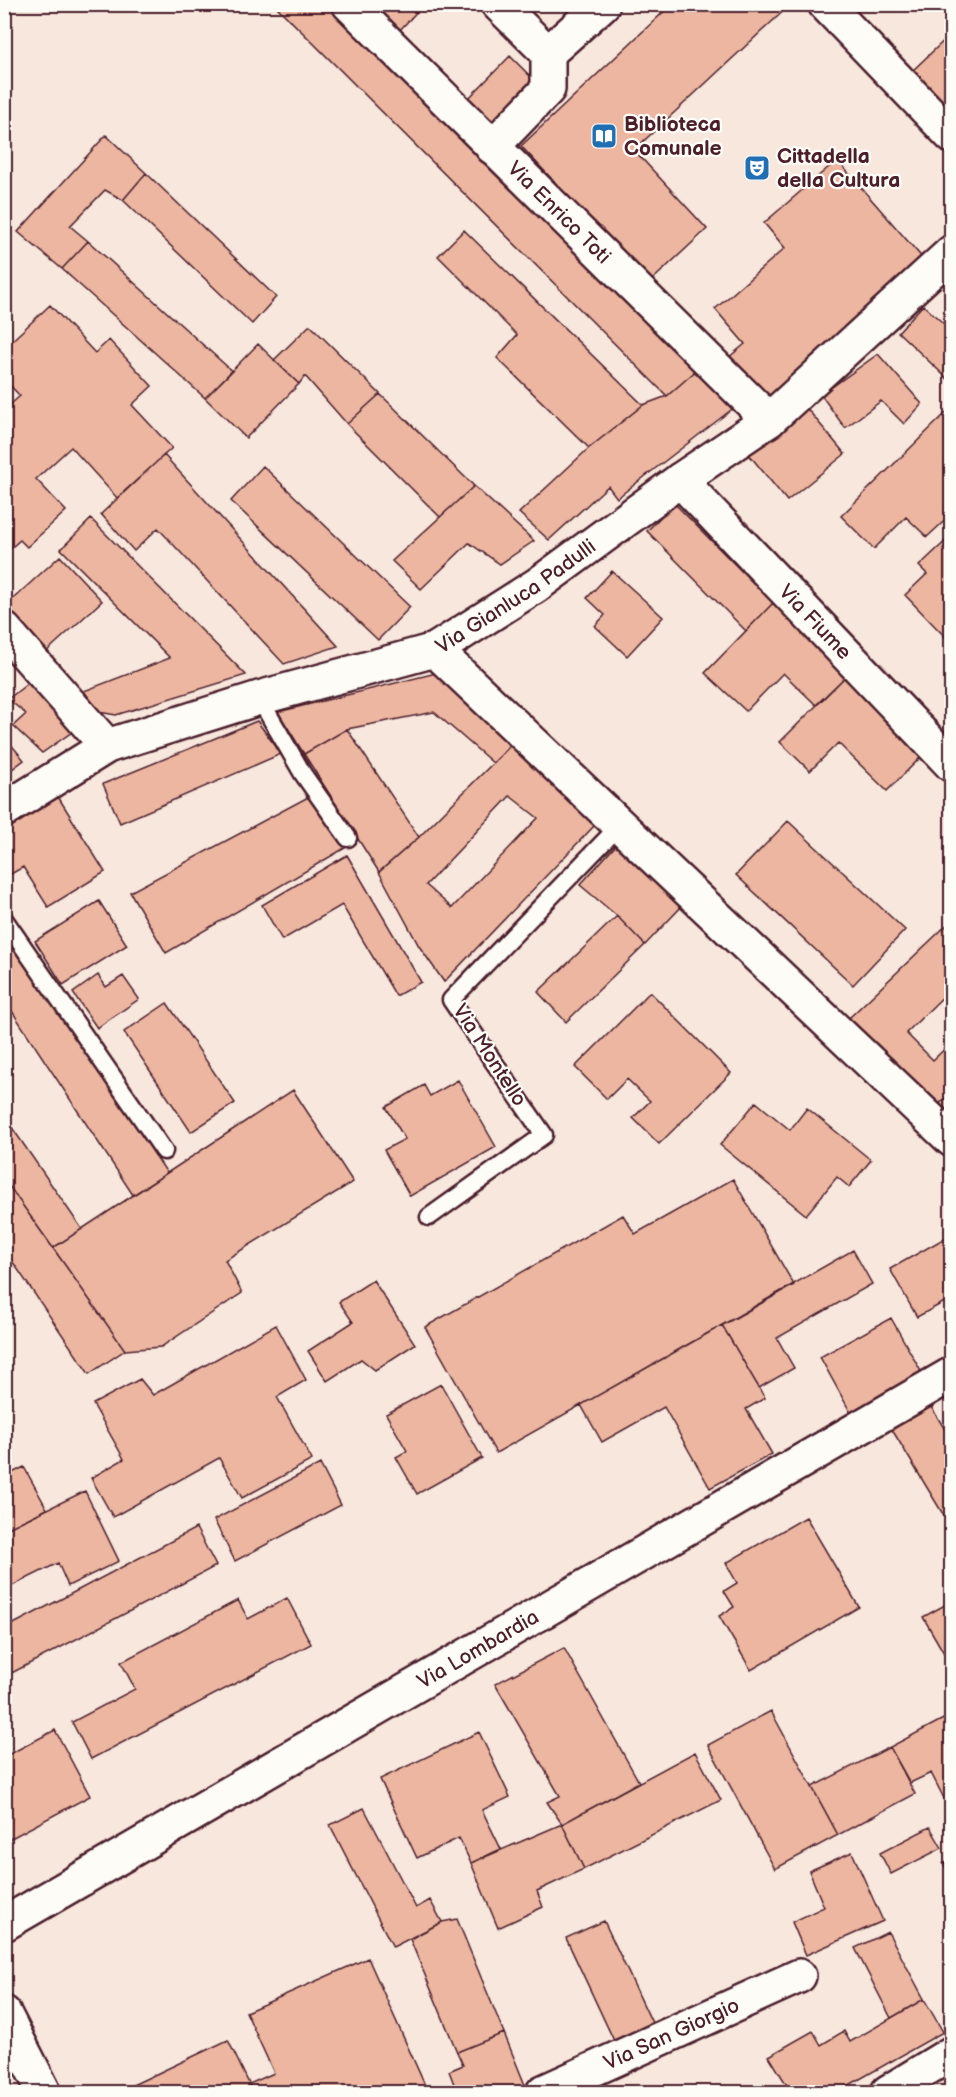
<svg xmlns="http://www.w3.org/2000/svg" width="956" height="2097" font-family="'Balsamiq Sans',sans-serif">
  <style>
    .building { fill: #ecb6a1; stroke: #4a1f2b; stroke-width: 1.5; fill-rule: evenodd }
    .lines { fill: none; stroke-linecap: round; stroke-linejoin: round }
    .service-casing { stroke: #4a1f2b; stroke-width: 21 }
    .minor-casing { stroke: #4a1f2b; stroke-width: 38 }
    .tertiary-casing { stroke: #4a1f2b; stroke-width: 38 }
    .service { stroke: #fdfcf7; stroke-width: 16 }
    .minor { stroke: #fdfcf7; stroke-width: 33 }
    .tertiary { stroke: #fdfcf7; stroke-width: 33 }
    .labels { text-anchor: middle; stroke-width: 4.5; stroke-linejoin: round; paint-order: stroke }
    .poi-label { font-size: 21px; font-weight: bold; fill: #4a1f2b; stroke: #fdfcf7; text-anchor: start }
    .street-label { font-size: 21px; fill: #4a1f2b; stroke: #fdfcf7 }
  </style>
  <rect width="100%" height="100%" fill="#f8e7dd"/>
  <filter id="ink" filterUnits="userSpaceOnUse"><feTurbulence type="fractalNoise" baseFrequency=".0167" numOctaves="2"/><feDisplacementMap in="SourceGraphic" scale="12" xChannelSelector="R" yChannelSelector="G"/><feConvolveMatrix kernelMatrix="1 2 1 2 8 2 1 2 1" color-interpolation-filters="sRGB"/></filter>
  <g filter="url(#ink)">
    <!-- building -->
    <path class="building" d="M 274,4 L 333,4 L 699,368 L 667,396 Z
      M 372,4 L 424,4 L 399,31 Z
      M 672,4 L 791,4 L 634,150 L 707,229 L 649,283 L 521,146 Z
      M 952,33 L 952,116 L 910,73 Z
      M 510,56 L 538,84 L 490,133 L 462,105 Z
      M 106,135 L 146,173 L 123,200 L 105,190 L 70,226 L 88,241 L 62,269 L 18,232 Z
      M 837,160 L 926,262 L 767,402 L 728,358 L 745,344 L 715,309 L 785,248 L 764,223 Z
      M 146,173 L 276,297 L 252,324 L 123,200 Z
      M 464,230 L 643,405 L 589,448 L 497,358 L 517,335 L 438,256 Z
      M 88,241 L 232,371 L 205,398 L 62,269 Z
      M 50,305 L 95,353 L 109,340 L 152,386 L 132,405 L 172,448 L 117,498 L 71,447 L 36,479 L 66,511 L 27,547 L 20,540 L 4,554 L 4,410 L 20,396 L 4,379 L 4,348 Z
      M 923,305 L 952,331 L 952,383 L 898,332 Z
      M 310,325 L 380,394 L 347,424 L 305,376 L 299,384 L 274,360 Z
      M 258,344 L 299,384 L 246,438 L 205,398 Z
      M 878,354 L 922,404 L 904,424 L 881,401 L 845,428 L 821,395 Z
      M 699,368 L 735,407 L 617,498 L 608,486 L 549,540 L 519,513 L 589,448 L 643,405 L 667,396 Z
      M 380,394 L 474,486 L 440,517 L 347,424 Z
      M 804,405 L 845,454 L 787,501 L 747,452 Z
      M 948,411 L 952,415 L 952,514 L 927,537 L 906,517 L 874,549 L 841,516 Z
      M 164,455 L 338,646 L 284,664 L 158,528 L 134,551 L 101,514 Z
      M 263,466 L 410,607 L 378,640 L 231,501 Z
      M 474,486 L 534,541 L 500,564 L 469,543 L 421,589 L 392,561 Z
      M 674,503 L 773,603 L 746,631 L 647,531 Z
      M 91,519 L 246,675 L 116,715 L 99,712 L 84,691 L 170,658 L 61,549 Z
      M 952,535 L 952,642 L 951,643 L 905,595 L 927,574 L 919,566 Z
      M 60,556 L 102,601 L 45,653 L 4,607 Z
      M 612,571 L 663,617 L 627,656 L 595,626 L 605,615 L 587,598 Z
      M 773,603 L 847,675 L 816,705 L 783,673 L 746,711 L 705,673 Z
      M 436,673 L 514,742 L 493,763 L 434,712 L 347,729 L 304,754 L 278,712 Z
      M 847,675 L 926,752 L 887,791 L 838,743 L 810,771 L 780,742 Z
      M 36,677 L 76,717 L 72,732 L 42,753 L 13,726 L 26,714 L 8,699 Z
      M 257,721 L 281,754 L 120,823 L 103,784 Z
      M 347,729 L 419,837 L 379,872 L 304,754 Z
      M 4,736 L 24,760 L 4,775 Z
      M 514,742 L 596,824 L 444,982 L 419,946 L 379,872 L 419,837 ZM 510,796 L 538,818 L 452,908 L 426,885 Z
      M 57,795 L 105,872 L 48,907 L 23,867 L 4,878 L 4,827 Z
      M 312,795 L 345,848 L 166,953 L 130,892 Z
      M 788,821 L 905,930 L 853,985 L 736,875 Z
      M 618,843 L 684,904 L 645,945 L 617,916 L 580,885 Z
      M 347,855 L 421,982 L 396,996 L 342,905 L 282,940 L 262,905 Z
      M 99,901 L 127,945 L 63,985 L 35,941 Z
      M 617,916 L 645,945 L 566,1022 L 538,992 Z
      M 952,920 L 952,988 L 906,1033 L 933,1060 L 952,1042 L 952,1092 L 939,1104 L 849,1018 Z
      M 4,927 L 167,1173 L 133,1195 L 4,999 Z
      M 98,975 L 106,987 L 123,976 L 139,999 L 97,1028 L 73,993 Z
      M 650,992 L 731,1073 L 659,1144 L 633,1118 L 650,1101 L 627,1079 L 607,1099 L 575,1067 Z
      M 167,1003 L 235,1103 L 191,1132 L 124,1032 Z
      M 458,1080 L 496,1147 L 410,1196 L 384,1150 L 405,1139 L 386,1107 L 424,1085 L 430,1096 Z
      M 293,1090 L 353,1182 L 225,1260 L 242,1293 L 161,1347 L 125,1350 L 53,1248 Z
      M 952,1092 L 952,1117 L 939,1104 Z
      M 756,1102 L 790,1130 L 807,1108 L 871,1160 L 849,1187 L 837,1177 L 806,1215 L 720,1145 Z
      M 4,1116 L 82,1229 L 53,1248 L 4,1179 Z
      M 4,1179 L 125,1350 L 89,1374 L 4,1249 Z
      M 733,1179 L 794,1285 L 496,1453 L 425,1327 L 623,1215 L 635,1234 Z
      M 952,1234 L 952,1298 L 917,1317 L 890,1269 Z
      M 853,1250 L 872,1284 L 777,1338 L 794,1368 L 759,1388 L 722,1325 Z
      M 373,1280 L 415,1344 L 375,1370 L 361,1359 L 327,1381 L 308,1351 L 353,1322 L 339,1302 Z
      M 891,1318 L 923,1375 L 852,1415 L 820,1357 Z
      M 276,1325 L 306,1380 L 277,1397 L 312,1460 L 242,1498 L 219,1458 L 113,1517 L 91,1478 L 124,1459 L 93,1404 L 140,1379 L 153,1395 Z
      M 722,1325 L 765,1398 L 746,1409 L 772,1454 L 710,1488 L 664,1407 L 602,1442 L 581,1405 Z
      M 441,1384 L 482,1458 L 417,1494 L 396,1457 L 407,1451 L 386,1414 Z
      M 930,1405 L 952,1441 L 952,1529 L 891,1428 Z
      M 320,1464 L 341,1505 L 235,1561 L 214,1520 Z
      M 24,1467 L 47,1509 L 4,1530 L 4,1477 Z
      M 85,1491 L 119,1561 L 68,1586 L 58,1563 L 12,1586 L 4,1572 L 4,1530 Z
      M 806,1517 L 859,1607 L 751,1670 L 719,1616 L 734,1607 L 724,1591 L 737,1583 L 726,1563 Z
      M 196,1528 L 216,1566 L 4,1677 L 4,1629 Z
      M 287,1598 L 311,1644 L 91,1759 L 72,1722 L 135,1689 L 121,1662 L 238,1600 L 248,1619 Z
      M 952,1601 L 952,1667 L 923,1617 Z
      M 564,1648 L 639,1782 L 562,1824 L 547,1802 L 560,1796 L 495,1684 Z
      M 771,1711 L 838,1835 L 775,1869 L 708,1745 Z
      M 951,1715 L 952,1716 L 952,1814 L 931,1773 L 910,1783 L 890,1747 Z
      M 55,1730 L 90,1796 L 4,1842 L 4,1757 Z
      M 479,1732 L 510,1797 L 482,1810 L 501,1849 L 471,1863 L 459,1838 L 417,1858 L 380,1779 Z
      M 890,1747 L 915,1794 L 838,1835 L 812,1787 Z
      M 695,1752 L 721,1800 L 584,1869 L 562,1824 Z
      M 364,1808 L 416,1908 L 430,1900 L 442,1922 L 393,1947 L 330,1825 Z
      M 562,1824 L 584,1869 L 537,1891 L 543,1907 L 498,1928 L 471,1863 Z
      M 930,1827 L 942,1848 L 891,1874 L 880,1853 Z
      M 852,1852 L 883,1921 L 806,1955 L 792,1922 L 824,1907 L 809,1871 Z
      M 952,1859 L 952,1876 L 943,1864 Z
      M 457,1919 L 504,2033 L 457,2052 L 410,1939 L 442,1922 Z
      M 604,1921 L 653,2025 L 615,2043 L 566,1938 Z
      M 888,1932 L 924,1999 L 891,2018 L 855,1948 Z
      M 368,1958 L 428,2092 L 253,2092 L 249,2084 L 274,2073 L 246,2012 Z
      M 924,1999 L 943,2032 L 837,2092 L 791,2092 L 769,2056 L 813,2031 L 821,2045 L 844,2031 L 850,2042 Z
      M 504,2033 L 525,2085 L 505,2092 L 457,2092 L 449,2071 L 463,2065 L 457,2052 Z
      M 228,2040 L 253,2092 L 118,2092 Z"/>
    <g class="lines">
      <!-- service casing -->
      <g class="service-casing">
        <path id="service" d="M 259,698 L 303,774 L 348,838
          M 4,919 L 164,1151
          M 429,1217 L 544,1135 L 451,1000 L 621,824"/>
      </g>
      <!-- minor casing -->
      <g class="minor-casing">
        <g id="minor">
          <path id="s1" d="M 349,4 L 769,420"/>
          <path d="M 825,4 L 952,136"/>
          <path d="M 548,53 L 603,4"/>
          <path d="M 492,147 L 548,89 L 548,53 L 498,4"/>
          <path id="s2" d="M 680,480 L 952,765"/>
          <path d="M 4,629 L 107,746"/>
          <path d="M 435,650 L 952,1140"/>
          <path id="s3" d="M 4,810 L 107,746 L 259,698 L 435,650 L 537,585 L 680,480 L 769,420 L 952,252"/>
          <path id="s4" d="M 4,1924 L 952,1374"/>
          <path d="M 4,2013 L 44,2092"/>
          <path id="s5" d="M 543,2092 L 799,1976"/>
        </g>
      </g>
      <!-- tertiary casing -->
      <g class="tertiary-casing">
        <path id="tertiary" d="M 888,2092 L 952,2053"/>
      </g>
      <!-- service -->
      <use href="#service" class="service"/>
      <!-- minor -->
      <use href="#minor" class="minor"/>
      <!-- tertiary -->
      <use href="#tertiary" class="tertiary"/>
    </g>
  </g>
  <!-- icons -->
  <defs>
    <g id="library-square" transform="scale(1.35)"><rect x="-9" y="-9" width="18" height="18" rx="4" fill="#1f6fb2" stroke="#fdfcf7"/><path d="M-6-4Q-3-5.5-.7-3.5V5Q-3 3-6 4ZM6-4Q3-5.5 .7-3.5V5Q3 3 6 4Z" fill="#fff"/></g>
    <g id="theatre-square" transform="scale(1.35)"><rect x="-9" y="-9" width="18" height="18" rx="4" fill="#1f6fb2" stroke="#fdfcf7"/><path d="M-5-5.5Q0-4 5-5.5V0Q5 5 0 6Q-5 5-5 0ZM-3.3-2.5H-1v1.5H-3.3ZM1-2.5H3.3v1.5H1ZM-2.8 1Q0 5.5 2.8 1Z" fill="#fff"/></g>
  </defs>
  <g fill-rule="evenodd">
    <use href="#library-square" x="604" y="136"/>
    <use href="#theatre-square" x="757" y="168"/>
  </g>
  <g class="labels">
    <!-- poi labels -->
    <g class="poi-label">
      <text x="624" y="131">Biblioteca<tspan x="624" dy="24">Comunale</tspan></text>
      <text x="777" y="163">Cittadella<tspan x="777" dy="24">della Cultura</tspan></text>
    </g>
    <!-- street labels -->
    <g class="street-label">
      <text dy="7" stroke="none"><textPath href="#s1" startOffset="296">Via Enrico Toti</textPath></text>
      <text dy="7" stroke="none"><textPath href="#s3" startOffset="560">Via Gianluca Padulli</textPath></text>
      <text dy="7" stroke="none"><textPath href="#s2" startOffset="196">Via Fiume</textPath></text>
      <text transform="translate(490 1055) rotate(57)" y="7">Via Montello</text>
      <text dy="7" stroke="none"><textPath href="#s4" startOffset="548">Via Lombardia</textPath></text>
      <text dy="7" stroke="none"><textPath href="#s5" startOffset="141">Via San Giorgio</textPath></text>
    </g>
  </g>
  <!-- margin -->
  <rect width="956" height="2097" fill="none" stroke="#fdfcf7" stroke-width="24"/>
  <rect x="12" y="12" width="932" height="2073" fill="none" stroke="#4a1f2b" stroke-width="2" filter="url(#ink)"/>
</svg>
